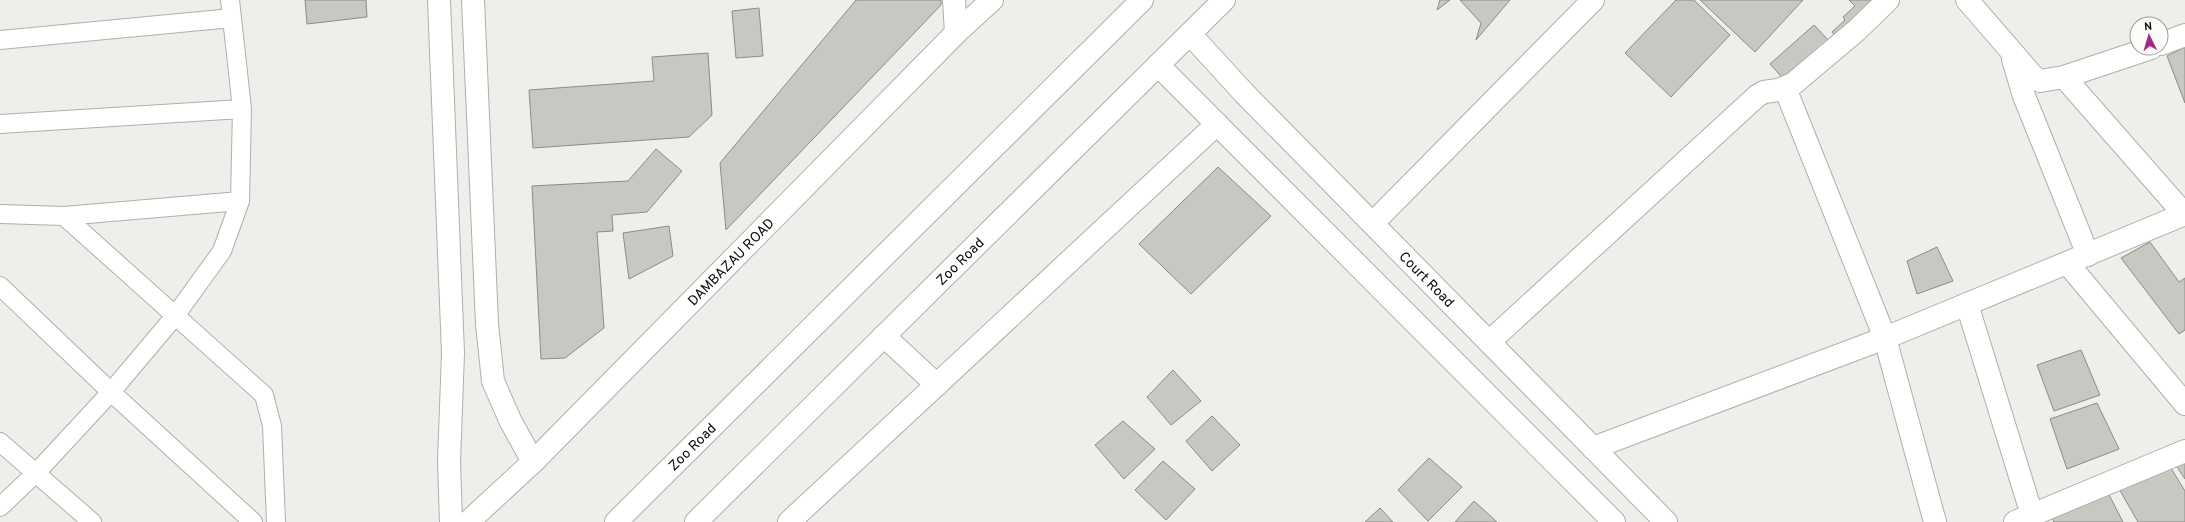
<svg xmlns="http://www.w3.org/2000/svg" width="2185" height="522" font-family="Overpass,sans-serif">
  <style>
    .building { fill: #c9c7c2; stroke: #8c8b86 }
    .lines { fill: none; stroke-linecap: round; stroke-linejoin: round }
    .service-casing { stroke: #afafaa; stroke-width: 20 }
    .minor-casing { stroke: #afafaa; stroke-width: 24 }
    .secondary-casing { stroke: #afafaa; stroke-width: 24 }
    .service { stroke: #fff; stroke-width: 18 }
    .minor { stroke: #fff; stroke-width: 22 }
    .secondary { stroke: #fff; stroke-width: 22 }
    .labels { text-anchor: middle; stroke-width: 4; stroke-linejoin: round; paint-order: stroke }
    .street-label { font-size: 14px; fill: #0b0c0a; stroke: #fbfcf7 }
  </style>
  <rect width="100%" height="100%" fill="#eeefea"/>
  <!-- building -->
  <path class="building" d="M 305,0 L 366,0 L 367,17 L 307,24 Z
    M 856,0 L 941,0 L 941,5 L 726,230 L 720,163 Z
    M 1440,0 L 1450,0 L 1437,10 Z
    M 1460,0 L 1510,0 L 1476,40 L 1481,23 Z
    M 1676,0 L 1694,0 L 1730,35 L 1671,97 L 1625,53 Z
    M 1700,0 L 1803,0 L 1755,52 Z
    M 1849,0 L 1885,0 L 1840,41 L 1832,32 L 1845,20 L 1843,17 L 1855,6 Z
    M 759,8 L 763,56 L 736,58 L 732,11 Z
    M 1814,25 L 1832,44 L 1788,84 L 1770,64 Z
    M 2185,47 L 2185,103 L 2167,56 Z
    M 708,53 L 712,115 L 689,137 L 533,148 L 529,90 L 654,81 L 652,57 Z
    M 656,149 L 682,171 L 647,212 L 612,215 L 613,231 L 597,232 L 604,328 L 565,358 L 541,359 L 532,186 L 628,181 Z
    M 1218,167 L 1271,216 L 1191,294 L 1139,244 Z
    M 669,226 L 673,256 L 629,279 L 623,233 Z
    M 2150,242 L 2179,282 L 2185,278 L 2185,330 L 2179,334 L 2121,258 Z
    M 1937,247 L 1953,281 L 1917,294 L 1907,261 Z
    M 2081,350 L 2100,395 L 2054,411 L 2037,365 Z
    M 1173,370 L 1201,401 L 1171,425 L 1147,397 Z
    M 2097,403 L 2119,449 L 2067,469 L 2050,419 Z
    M 1212,416 L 1240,445 L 1212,471 L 1186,441 Z
    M 1123,421 L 1155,449 L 1124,479 L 1095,445 Z
    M 1429,458 L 1462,487 L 1428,521 L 1398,490 Z
    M 2185,460 L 2185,479 L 2175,464 Z
    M 1163,461 L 1195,489 L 1166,520 L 1135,490 Z
    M 2169,465 L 2185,491 L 2185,522 L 2138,522 L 2118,487 Z
    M 2105,487 L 2123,522 L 2054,522 L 2049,511 Z
    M 1474,501 L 1497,522 L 1455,522 Z
    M 1380,508 L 1393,522 L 1365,522 Z"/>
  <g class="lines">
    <!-- service casing -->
    <g class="service-casing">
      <path id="service" d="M 0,40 L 232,18
        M 0,124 L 242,109
        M 0,214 L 64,216 L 240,201
        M 64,216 L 264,395 L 272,426 L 276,522
        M 0,286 L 111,392 L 253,522
        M 0,442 L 92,522
        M 0,507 L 36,473 L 111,392 L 175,316 L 222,251 L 240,201 L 242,109 L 230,0"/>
    </g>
    <!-- minor casing -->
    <g class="minor-casing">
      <g id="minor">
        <path d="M 439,0 L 453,353 L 449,462 L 451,522"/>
        <path d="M 473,0 L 487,324 L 493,381 L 510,420 L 533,462"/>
        <path d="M 954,0 L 956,33"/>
        <path d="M 1967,0 L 2032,75 L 2040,81 L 2064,77 L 2151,48"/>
        <path d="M 2161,44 L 2185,35"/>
        <path d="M 2013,59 L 2024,96 L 2088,255"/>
        <path d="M 2064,77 L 2185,215"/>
        <path d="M 1785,88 L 1885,338 L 1935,522"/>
        <path d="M 1373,223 L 1593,0"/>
        <path d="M 2068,264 L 2185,404"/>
        <path d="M 1967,304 L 2032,515"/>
        <path d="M 884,336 L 937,385"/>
        <path d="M 1489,342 L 1757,96 L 1764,92 L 1778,90 L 1793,84 L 1857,30 L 1888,0"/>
        <path d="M 1593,448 L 1885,338 L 2185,214"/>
        <path id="s1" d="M 468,522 L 533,462 L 956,33 L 992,0"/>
        <path d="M 789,522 L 1217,124"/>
        <path d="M 2015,522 L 2185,451"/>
      </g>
    </g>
    <!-- secondary casing -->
    <g class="secondary-casing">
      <g id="secondary">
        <path id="s2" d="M 1190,34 L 1244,93 L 1666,522"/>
        <path d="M 1158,65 L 1614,522"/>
        <path id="s3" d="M 616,522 L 1142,0"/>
        <path id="s4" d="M 696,522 L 1224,0"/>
      </g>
    </g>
    <!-- service -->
    <use href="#service" class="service"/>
    <!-- minor -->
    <use href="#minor" class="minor"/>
    <!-- secondary -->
    <use href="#secondary" class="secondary"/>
  </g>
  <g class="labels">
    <!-- street labels -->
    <g class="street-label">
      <text dy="5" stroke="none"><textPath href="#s4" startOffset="371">Zoo Road</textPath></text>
      <text dy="5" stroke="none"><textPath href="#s1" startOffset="370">DAMBAZAU ROAD</textPath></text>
      <text dy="5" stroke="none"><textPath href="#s2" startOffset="341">Court Road</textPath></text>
      <text dy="5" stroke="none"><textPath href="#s3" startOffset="107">Zoo Road</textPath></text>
    </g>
  </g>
  <!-- north arrow -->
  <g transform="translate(2149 36) rotate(355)"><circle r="19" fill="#fbfcf7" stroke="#9b9c98"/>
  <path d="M0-3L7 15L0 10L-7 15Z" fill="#a32a80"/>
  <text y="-6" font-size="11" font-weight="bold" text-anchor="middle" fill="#0b0c0a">N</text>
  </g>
</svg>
